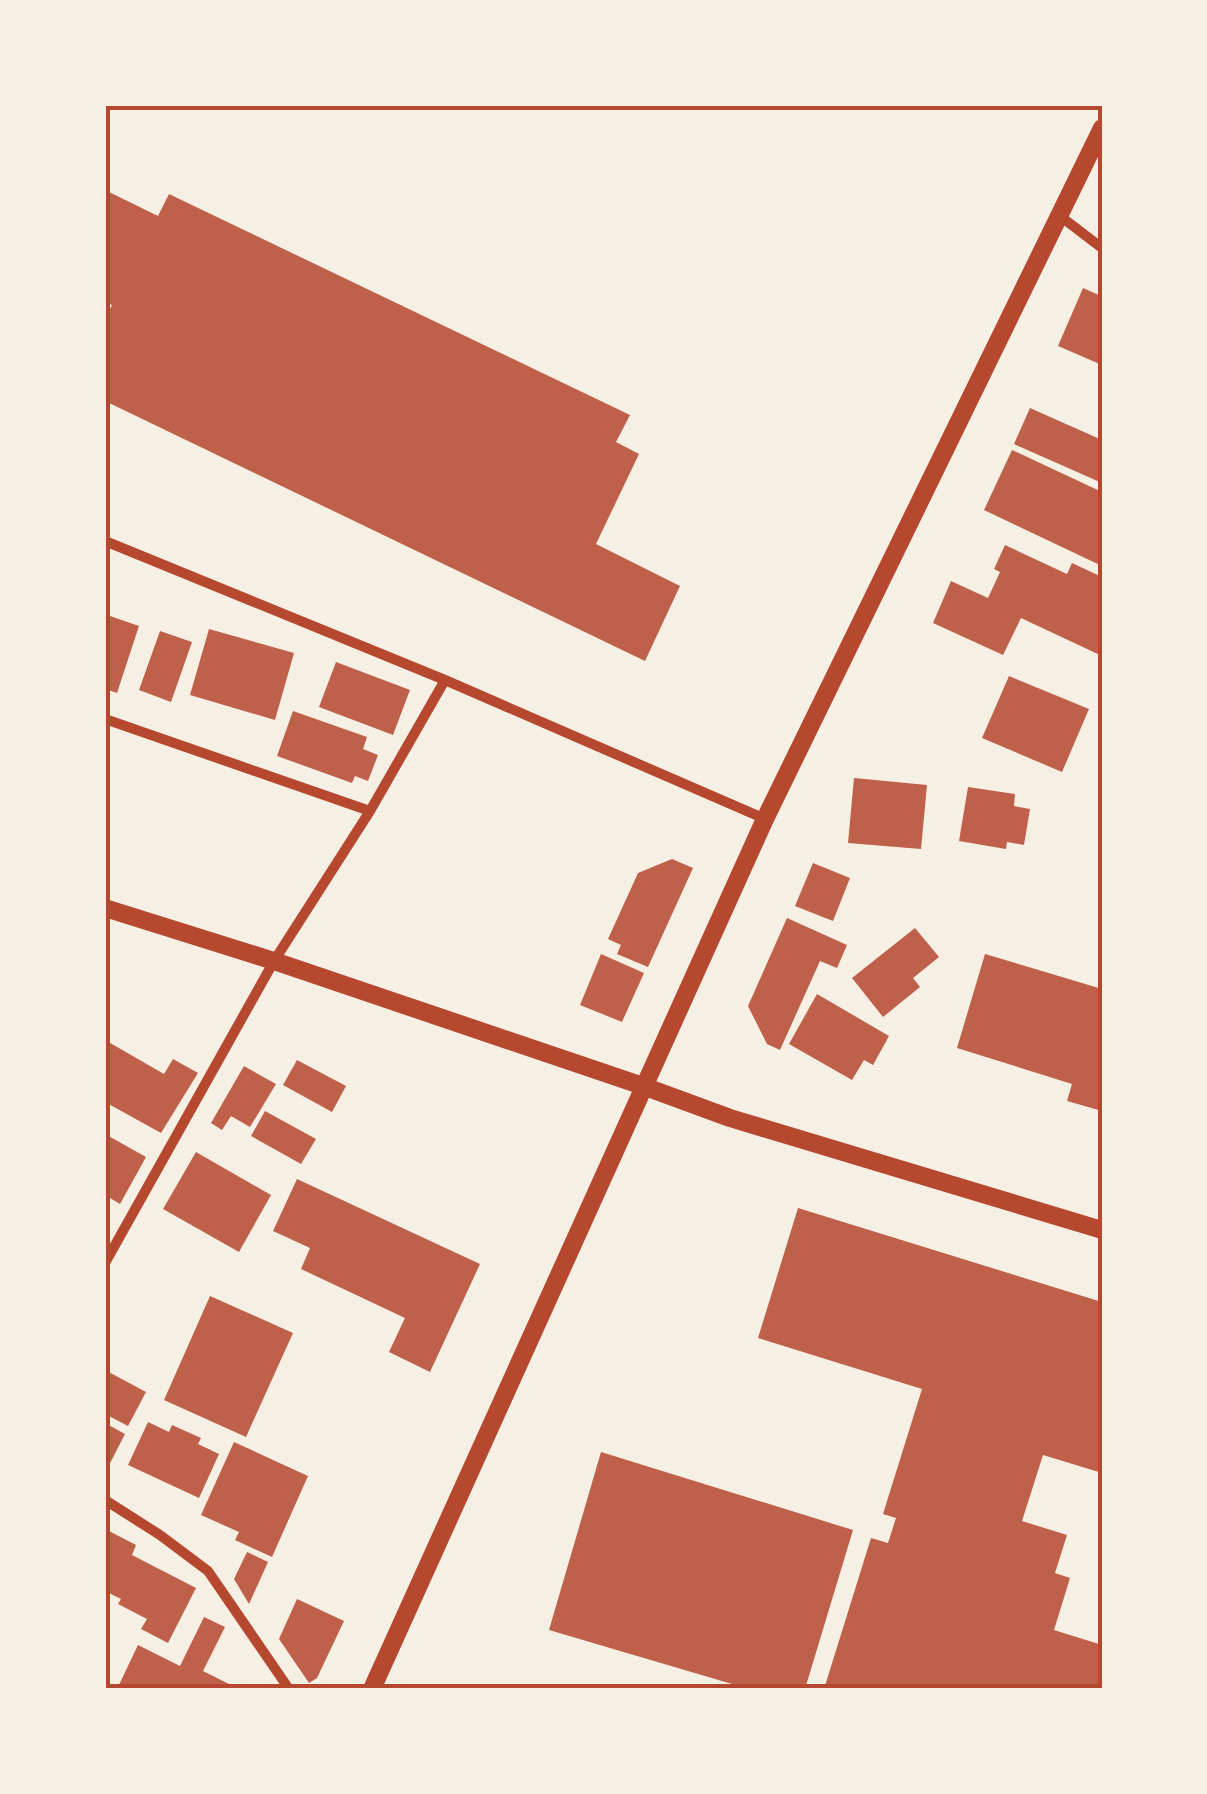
<svg xmlns="http://www.w3.org/2000/svg" width="1207" height="1794" font-family="'Fira Sans',sans-serif">
  <style>
    .building { fill: #bf614a }
    .lines { fill: none; stroke-linecap: round; stroke-linejoin: round }
    .minor { stroke: #b5482f; stroke-width: 10 }
    .tertiary { stroke: #b5482f; stroke-width: 18 }
    .neatline { fill: none; stroke: #b5482f; stroke-width: 4 }
  </style>
  <rect width="100%" height="100%" fill="#f6efe4"/>
  <!-- building -->
  <path class="building" d="M 105,190 L 158,216 L 169,194 L 630,415 L 616,442 L 639,454 L 596,544 L 680,586 L 645,661 L 105,401 L 105,318 L 112,305 L 105,302 Z
    M 1083,288 L 1101,296 L 1098,303 L 1102,304 L 1102,365 L 1058,346 Z
    M 1030,408 L 1102,440 L 1102,483 L 1014,444 Z
    M 1012,450 L 1102,492 L 1102,566 L 984,510 Z
    M 1005,545 L 1067,574 L 1072,563 L 1102,577 L 1102,656 L 1021,618 L 1003,655 L 933,623 L 951,581 L 988,598 L 1000,572 L 994,569 Z
    M 110,616 L 139,626 L 117,693 L 105,689 L 105,630 Z
    M 209,629 L 294,653 L 275,720 L 190,695 Z
    M 160,631 L 192,642 L 171,702 L 139,690 Z
    M 336,662 L 410,690 L 393,735 L 319,707 Z
    M 1009,676 L 1089,709 L 1062,772 L 982,738 Z
    M 293,711 L 367,737 L 363,749 L 378,755 L 368,781 L 355,776 L 352,783 L 277,756 Z
    M 854,778 L 927,785 L 921,849 L 848,843 Z
    M 968,787 L 1015,794 L 1014,806 L 1030,809 L 1024,845 L 1007,842 L 1006,849 L 959,841 Z
    M 672,859 L 693,868 L 648,967 L 617,954 L 621,945 L 608,939 L 638,873 Z
    M 813,863 L 850,878 L 833,921 L 795,906 Z
    M 787,918 L 847,945 L 837,968 L 820,961 L 780,1050 L 767,1044 L 748,1006 Z
    M 915,928 L 939,957 L 913,978 L 920,987 L 883,1017 L 852,978 Z
    M 601,954 L 644,973 L 622,1022 L 580,1005 Z
    M 985,954 L 1102,989 L 1102,1111 L 1067,1101 L 1072,1084 L 957,1048 Z
    M 817,994 L 889,1036 L 873,1065 L 864,1060 L 852,1080 L 789,1044 Z
    M 105,1040 L 164,1074 L 173,1059 L 198,1073 L 161,1133 L 105,1102 Z
    M 297,1060 L 346,1086 L 332,1112 L 283,1085 Z
    M 244,1066 L 276,1084 L 250,1127 L 231,1116 L 222,1130 L 211,1123 Z
    M 265,1111 L 316,1139 L 301,1164 L 251,1136 Z
    M 105,1134 L 146,1157 L 120,1204 L 105,1195 Z
    M 196,1152 L 271,1195 L 239,1252 L 163,1209 Z
    M 297,1179 L 480,1264 L 430,1372 L 389,1352 L 405,1318 L 301,1269 L 310,1248 L 273,1231 Z
    M 798,1208 L 1102,1302 L 1102,1473 L 1043,1455 L 1022,1521 L 1067,1535 L 1055,1573 L 1070,1578 L 1054,1630 L 1102,1645 L 1102,1689 L 824,1689 L 871,1538 L 888,1543 L 896,1518 L 883,1514 L 922,1389 L 758,1338 Z
    M 210,1296 L 293,1333 L 246,1437 L 164,1400 Z
    M 105,1370 L 146,1392 L 128,1426 L 105,1414 Z
    M 148,1422 L 169,1432 L 172,1425 L 201,1438 L 198,1444 L 219,1454 L 199,1498 L 128,1465 Z
    M 105,1423 L 125,1434 L 105,1473 Z
    M 234,1442 L 308,1476 L 272,1557 L 235,1540 L 239,1532 L 201,1515 Z
    M 601,1452 L 853,1530 L 805,1689 L 749,1689 L 549,1630 Z
    M 107,1530 L 136,1545 L 132,1555 L 196,1588 L 168,1643 L 141,1629 L 147,1619 L 118,1604 L 121,1599 L 105,1591 Z
    M 247,1552 L 268,1562 L 249,1604 L 234,1579 Z
    M 297,1599 L 344,1621 L 317,1678 L 309,1683 L 279,1639 Z
    M 204,1617 L 225,1627 L 203,1671 L 239,1689 L 117,1689 L 138,1645 L 180,1666 Z"/>
  <g class="lines">
    <!-- minor -->
    <path class="minor" d="M 1060,216 L 1102,248
      M 105,541 L 445,680 L 765,819
      M 105,719 L 370,811
      M 105,1263 L 274,961 L 370,811 L 445,680
      M 105,1500 L 160,1535 L 208,1571 L 289,1689"/>
    <!-- tertiary -->
    <path class="tertiary" d="M 105,908 L 274,961 L 643,1086 L 730,1118 L 1102,1230
      M 372,1689 L 765,819 L 1102,128"/>
  </g>
  <!-- border -->
  <rect width="1207" height="1794" fill="none" stroke="#f6efe4" stroke-width="215"/>
  <rect x="108" y="108" width="992" height="1578" class="neatline"/>
</svg>
